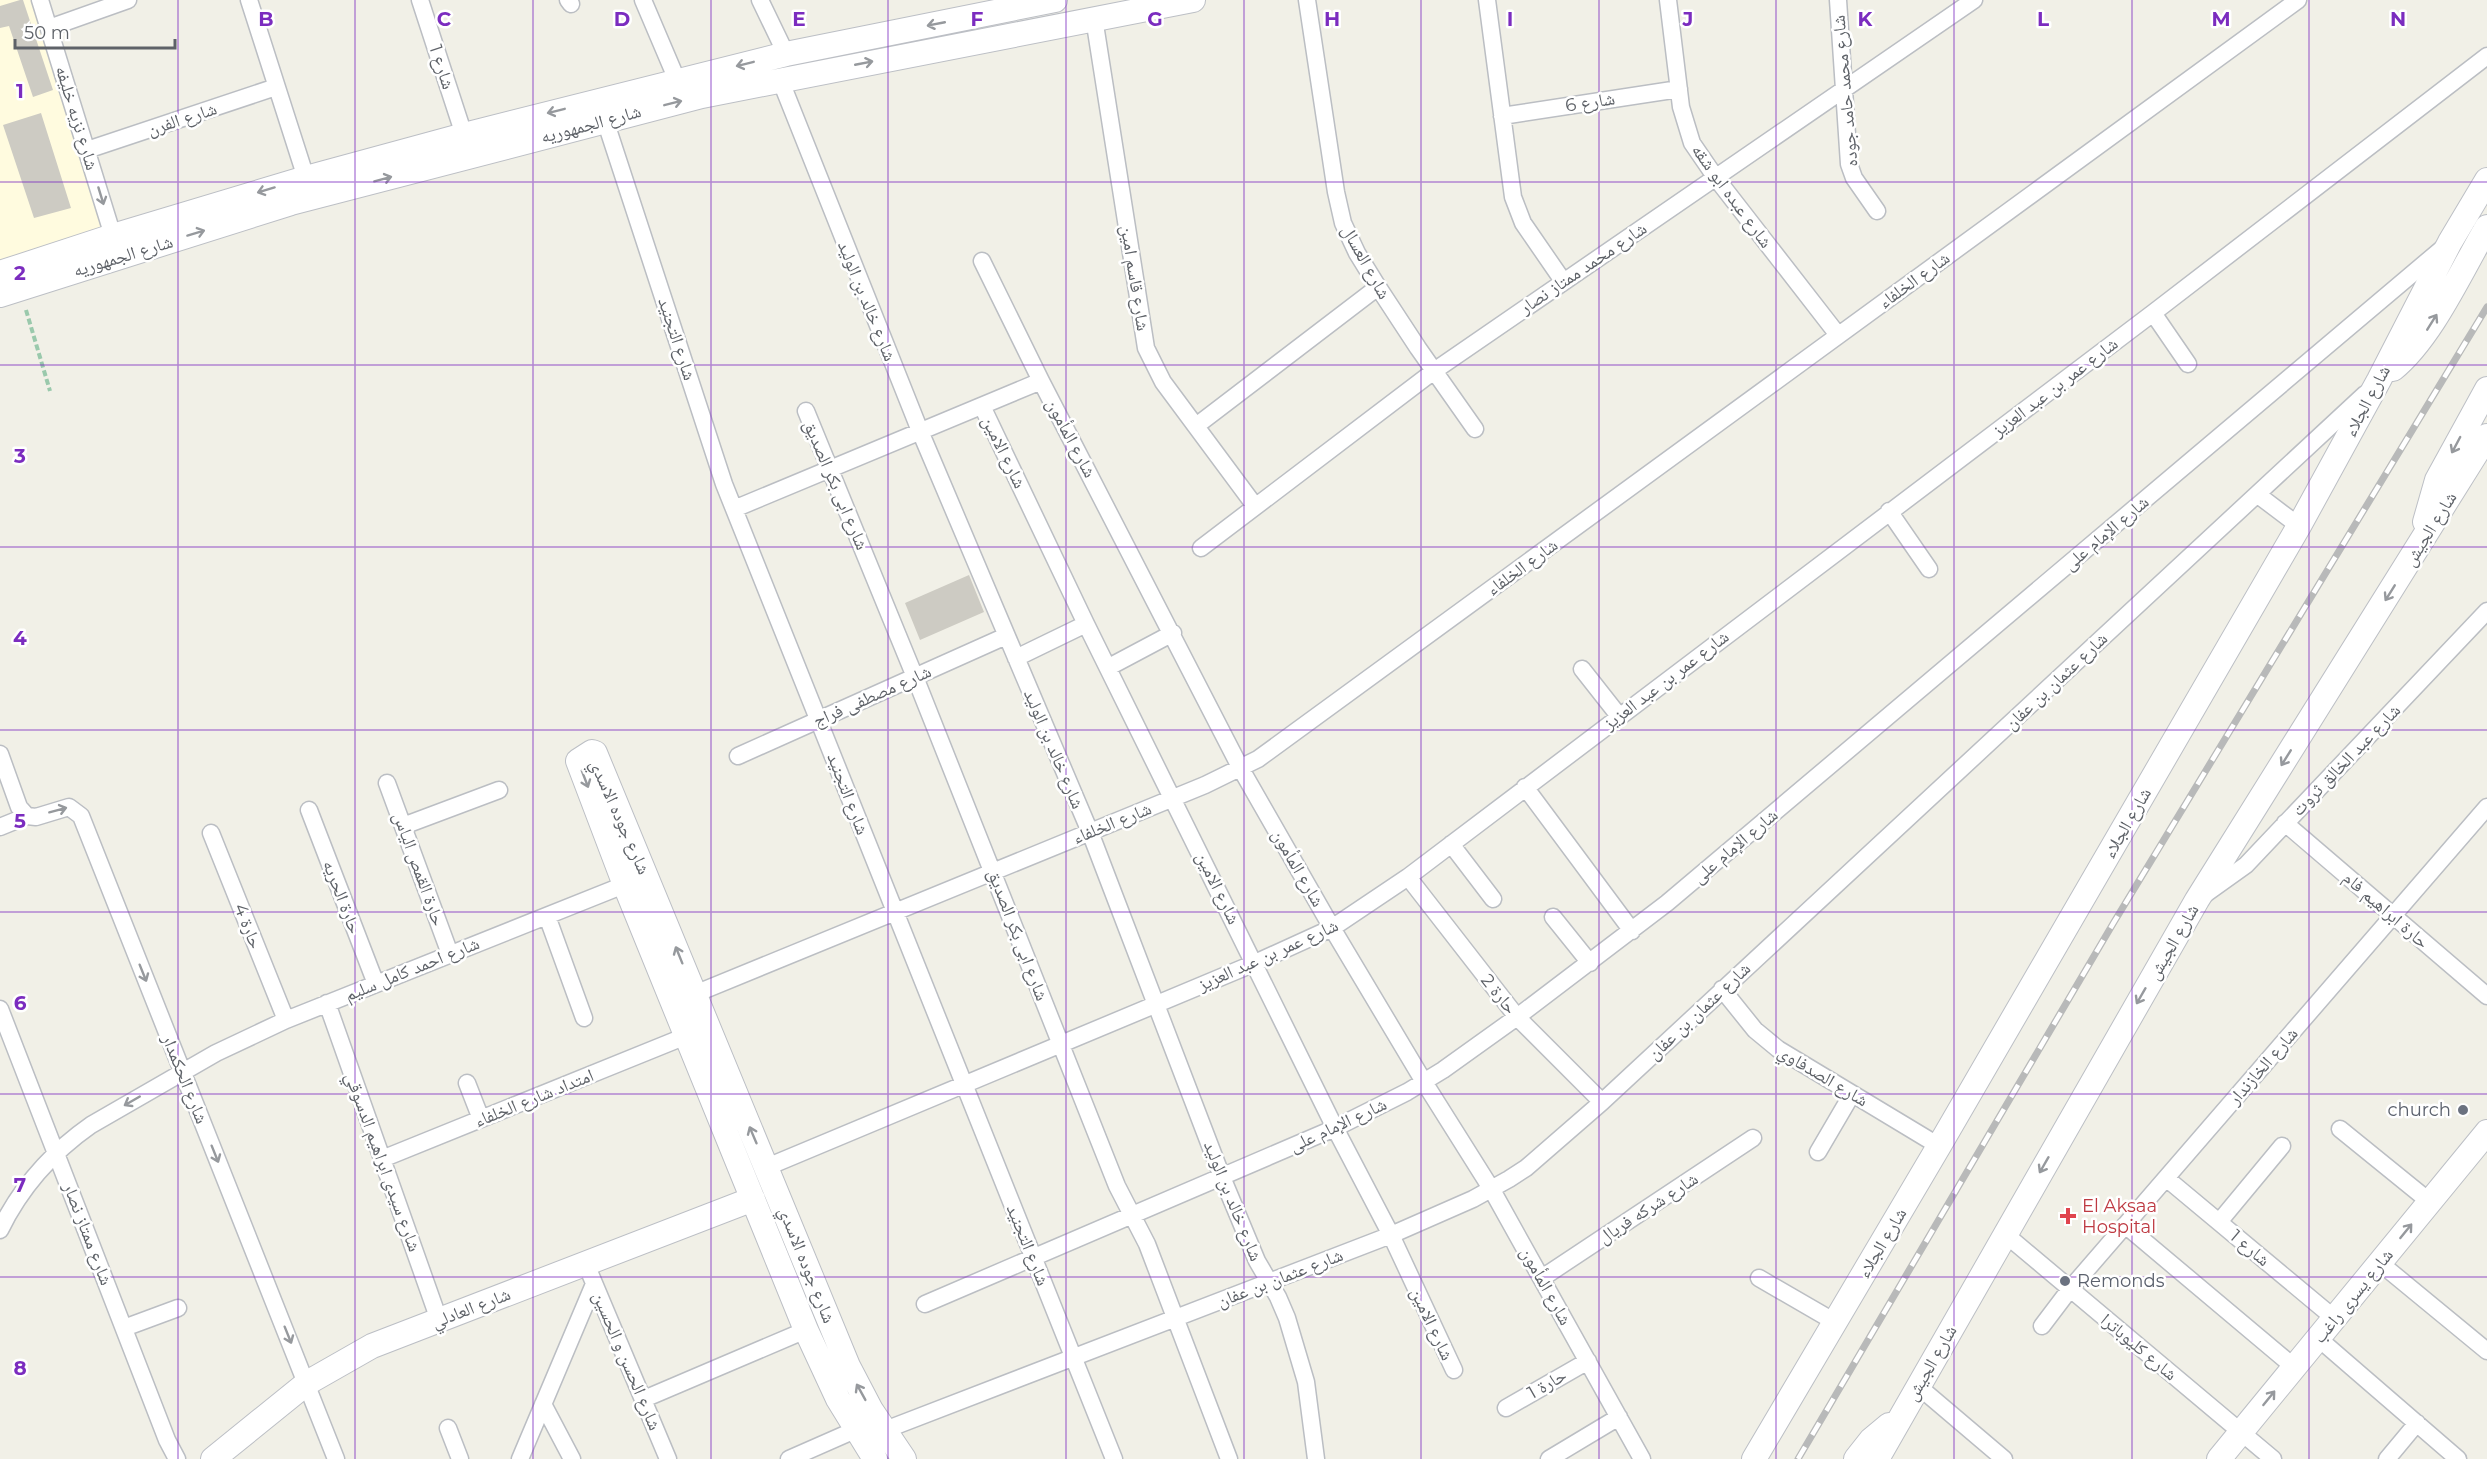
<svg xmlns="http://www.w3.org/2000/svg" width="2487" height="1459" font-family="Montserrat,'Noto Naskh Arabic',sans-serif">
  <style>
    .commercial { fill: #fffbdf }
    .building { fill: #cdcbc3 }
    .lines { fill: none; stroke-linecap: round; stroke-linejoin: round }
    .street-casing { stroke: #bbbec3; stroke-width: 19 }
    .secondary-casing { stroke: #bcbfc5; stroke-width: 26 }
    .path { stroke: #9ac9ac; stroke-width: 4; stroke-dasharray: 6 3; stroke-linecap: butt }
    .street { stroke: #fff; stroke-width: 16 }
    .secondary { stroke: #fff; stroke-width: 24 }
    .rail-casing { stroke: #b8b9b9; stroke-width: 7 }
    .rail { stroke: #fff; stroke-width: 4.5; stroke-dasharray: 14; stroke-linecap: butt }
    .oneway { stroke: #96999d }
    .grid { fill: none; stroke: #7b2cbf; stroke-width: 1.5; stroke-opacity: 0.55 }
    .worship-dot { fill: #6b7280; stroke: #fff; stroke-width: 2 }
    .health-dot { fill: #e0444e; stroke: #fff; stroke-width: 2 }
    .labels { text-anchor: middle; stroke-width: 5; stroke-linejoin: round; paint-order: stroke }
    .street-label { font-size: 18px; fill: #5e6268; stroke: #fff }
    .worship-label { font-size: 18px; fill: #5b616d; stroke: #fff; text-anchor: end }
    .health-label { font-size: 18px; fill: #be3a42; stroke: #fff; text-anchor: start }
    .grid-label { font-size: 20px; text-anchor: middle; font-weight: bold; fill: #7b2cbf; stroke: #fff; stroke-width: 5; stroke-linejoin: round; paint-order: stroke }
  </style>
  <rect width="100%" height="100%" fill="#f1f0e7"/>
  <!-- commercial -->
  <path class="commercial" d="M 0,0 L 40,0 L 113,236 L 0,273 Z"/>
  <!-- building -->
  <path class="building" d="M 20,0 L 23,0 L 53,90 L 33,97 L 9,26 L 0,28 L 0,6 Z
    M 41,113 L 71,208 L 34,218 L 3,125 Z
    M 969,575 L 984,612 L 920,640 L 905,603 Z"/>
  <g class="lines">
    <!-- street casing -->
    <g class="street-casing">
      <path id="street" d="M 40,0 L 113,236
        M 249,0 L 306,178
        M 420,0 L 464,135
        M 568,0 L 571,4
        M 643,0 L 677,80
        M 760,0 L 786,54
        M 1307,0 L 1336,192 L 1343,223 L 1357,253 L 1378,287 L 1418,348 L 1475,429
        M 1487,0 L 1513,197 L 1523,223 L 1563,281
        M 1668,0 L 1681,107 L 1692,143 L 1716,178 L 1838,335
        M 1838,0 L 1849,164 L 1854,178 L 1877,211
        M 1094,18 L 1146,348 L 1163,382 L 1255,506
        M 49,28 L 128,0
        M 780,79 L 920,431 L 1090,832 L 1222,1177 L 1257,1261 L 1278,1297 L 1287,1318 L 1306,1382 L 1316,1459
        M 1502,116 L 1679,89
        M 605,120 L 724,484 L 1114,1459
        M 87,150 L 276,87
        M 982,261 L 1041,381 L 1241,769 L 1332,928 L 1424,1082 L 1492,1190 L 1642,1459
        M 2153,313 L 2188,364
        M 982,406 L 1086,624 L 1335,1128 L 1391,1235 L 1454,1370
        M 806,411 L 915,677 L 1117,1186 L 1147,1244 L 1229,1459
        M 1196,426 L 1378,287
        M 2258,495 L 2299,526
        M 734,509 L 1041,381
        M 1889,511 L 1929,569
        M 1201,548 L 1434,371 L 1974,0
        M 1016,658 L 1086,624
        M 1109,667 L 1173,633
        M 1582,669 L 1619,716
        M 0,754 L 19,807 L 27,816 L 36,817 L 69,807 L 81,816 L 336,1459
        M 738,756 L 1006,636
        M 387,783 L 450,954
        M 1525,787 L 1632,931
        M 309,810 L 376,984
        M 2285,823 L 2487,996
        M 403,826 L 499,790
        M 0,827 L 27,816
        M 211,833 L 286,1020
        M 1451,844 L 1493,899
        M 1408,877 L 1517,1017 L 1602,1102
        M 2204,895 L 2246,865 L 2487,611
        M 547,916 L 584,1018
        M 1553,917 L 1590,963
        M 1722,989 L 1755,1030 L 1778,1049 L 1939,1146
        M 685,998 L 1205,785 L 1258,759 L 2298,0
        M 327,1003 L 439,1320
        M 0,1009 L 167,1440 L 177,1459
        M 467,1083 L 481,1119
        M 2340,1129 L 2430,1202
        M 1818,1152 L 1852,1094
        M 382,1159 L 686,1036
        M 767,1167 L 1255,963 L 1332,928 L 1408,877 L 2153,313 L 2487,56
        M 2166,1178 L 2334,1318
        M 2219,1222 L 2282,1146
        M 2125,1225 L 2294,1367
        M 0,1230 C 21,1187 51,1153 91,1125 L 216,1053 L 286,1020 L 634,881
        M 2005,1234 L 2273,1459
        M 2380,1263 L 2487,1351
        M 586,1264 L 668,1459
        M 1542,1278 L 1753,1138
        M 1759,1278 L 1835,1322
        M 925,1304 L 1335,1128 L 1407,1092 L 1443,1070 L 1517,1017 L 1667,903 L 2444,247
        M 2042,1326 L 2070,1289 L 2487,807
        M 124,1328 L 178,1308
        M 2318,1338 L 2458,1459
        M 1918,1386 L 2004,1459
        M 644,1399 L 806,1330
        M 543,1404 L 572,1459
        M 1506,1408 L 1588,1361
        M 448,1428 L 460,1459
        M 885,1430 L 1391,1235 L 1473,1199 L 1509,1179 L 1526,1168 L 1602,1102 L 2365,394
        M 520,1459 L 594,1284
        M 789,1459 L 855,1430
        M 1549,1459 L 1619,1417
        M 2387,1459 L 2417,1423"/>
    </g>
    <!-- secondary casing -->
    <g class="secondary-casing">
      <path id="secondary" d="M 0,273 L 113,236 L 306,178 L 464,135 L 786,54 L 1055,0
        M 0,295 L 291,203 L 702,96 L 1193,0
        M 2393,369 C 2432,337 2461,271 2487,227
        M 2425,522 L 2437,480 L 2487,389
        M 213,1459 L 307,1383 L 372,1346 L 753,1199
        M 875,1459 L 838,1399 L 806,1330 L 625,885 L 578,761 L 592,752 L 595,753 L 848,1366 L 871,1410 L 904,1459
        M 1754,1459 L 1939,1146 L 2299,526 L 2379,380 L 2450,242 L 2487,180
        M 1856,1459 L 1871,1440 L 1889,1425
        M 1877,1459 L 2197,900 L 2487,436
        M 2219,1459 L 2487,1132"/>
    </g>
    <!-- path -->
    <path class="path" d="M 26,310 L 50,391"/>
    <!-- street -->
    <use href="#street" class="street"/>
    <!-- secondary -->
    <use href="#secondary" class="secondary"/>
    <!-- rail casing -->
    <g class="rail-casing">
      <path id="rail" d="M 1798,1459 L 2114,922 L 2487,307"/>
    </g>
    <!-- rail -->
    <use href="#rail" class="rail"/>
  </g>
  <!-- one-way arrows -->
  <defs><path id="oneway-shaft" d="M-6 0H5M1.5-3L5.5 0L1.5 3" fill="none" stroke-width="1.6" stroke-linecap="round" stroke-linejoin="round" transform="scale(1.5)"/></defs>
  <g class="oneway">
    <use href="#oneway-shaft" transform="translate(936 24) rotate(169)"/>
    <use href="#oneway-shaft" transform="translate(864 63) rotate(-11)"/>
    <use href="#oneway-shaft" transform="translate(745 64) rotate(166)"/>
    <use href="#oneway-shaft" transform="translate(673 103) rotate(-14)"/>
    <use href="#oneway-shaft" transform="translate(556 111) rotate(166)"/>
    <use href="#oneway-shaft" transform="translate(383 179) rotate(-15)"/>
    <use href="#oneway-shaft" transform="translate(266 190) rotate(163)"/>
    <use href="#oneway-shaft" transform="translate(101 196) rotate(73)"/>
    <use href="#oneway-shaft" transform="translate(196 233) rotate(-17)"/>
    <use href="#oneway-shaft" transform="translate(2432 322) rotate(-58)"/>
    <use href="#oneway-shaft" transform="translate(2456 445) rotate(118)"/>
    <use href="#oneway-shaft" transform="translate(2390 593) rotate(122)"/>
    <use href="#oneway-shaft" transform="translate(2286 758) rotate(122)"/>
    <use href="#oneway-shaft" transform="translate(585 779) rotate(69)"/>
    <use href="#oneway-shaft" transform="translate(58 810) rotate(-15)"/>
    <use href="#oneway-shaft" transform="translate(679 955) rotate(-112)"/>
    <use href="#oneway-shaft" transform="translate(143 973) rotate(68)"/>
    <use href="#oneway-shaft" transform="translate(2141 996) rotate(120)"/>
    <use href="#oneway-shaft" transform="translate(132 1101) rotate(150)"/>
    <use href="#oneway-shaft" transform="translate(753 1135) rotate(-113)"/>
    <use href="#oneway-shaft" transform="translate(215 1154) rotate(68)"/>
    <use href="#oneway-shaft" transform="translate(2044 1165) rotate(120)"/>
    <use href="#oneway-shaft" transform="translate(2406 1231) rotate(-51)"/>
    <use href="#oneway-shaft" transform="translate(288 1335) rotate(68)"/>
    <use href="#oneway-shaft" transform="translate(861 1392) rotate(-119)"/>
    <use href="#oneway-shaft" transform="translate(2269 1398) rotate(-51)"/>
  </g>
  <!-- grid -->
  <path class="grid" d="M 178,0 L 178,1459M 355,0 L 355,1459M 533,0 L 533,1459M 711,0 L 711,1459M 888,0 L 888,1459M 1066,0 L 1066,1459M 1244,0 L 1244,1459M 1421,0 L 1421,1459M 1599,0 L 1599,1459M 1776,0 L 1776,1459M 1954,0 L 1954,1459M 2132,0 L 2132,1459M 2309,0 L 2309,1459M 0,182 L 2487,182M 0,365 L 2487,365M 0,547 L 2487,547M 0,730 L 2487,730M 0,912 L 2487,912M 0,1094 L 2487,1094M 0,1277 L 2487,1277"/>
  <!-- markers -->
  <g class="worship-dot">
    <circle cx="2463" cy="1110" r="6"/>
    <circle cx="2065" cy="1281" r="6"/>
  </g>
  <path class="health-dot" d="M2065 1207h6v6h6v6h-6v6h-6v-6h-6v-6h6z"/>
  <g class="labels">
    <!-- street labels -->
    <g class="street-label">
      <text transform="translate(442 67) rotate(72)" y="6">شارع 1</text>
      <text transform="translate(1845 91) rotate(-95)" y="6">شارع محمد حامد جوده</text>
      <text transform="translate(1590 102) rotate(-9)" y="6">شارع 6</text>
      <text transform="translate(77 118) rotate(73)" y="6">شارع نزيه خليفه</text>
      <text transform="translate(182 119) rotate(-18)" y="6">شارع الفرن</text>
      <text transform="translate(591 124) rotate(-15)" y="6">شارع الجمهوريه</text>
      <text transform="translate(1732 196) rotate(54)" y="6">شارع عبده ابو شقه</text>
      <text transform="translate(123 256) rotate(-17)" y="6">شارع الجمهوريه</text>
      <text transform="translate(1366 262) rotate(61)" y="6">شارع العسال</text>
      <text transform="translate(1583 268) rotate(-34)" y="6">شارع محمد ممتاز نصار</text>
      <text transform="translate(1135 278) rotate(81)" y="6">شارع قاسم امين</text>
      <text transform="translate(1914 280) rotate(-36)" y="6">شارع الخلفاء</text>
      <text transform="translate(867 301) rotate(68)" y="6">شارع خالد بن الوليد</text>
      <text transform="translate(677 339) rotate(72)" y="6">شارع التجنيد</text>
      <text transform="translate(2055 387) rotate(-37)" y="6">شارع عمر بن عبد العزيز</text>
      <text transform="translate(2367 401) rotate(-62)" y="6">شارع الجلاء</text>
      <text transform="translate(1071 438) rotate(62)" y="6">شارع المأمون</text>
      <text transform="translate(1004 452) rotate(64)" y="6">شارع الامين</text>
      <text transform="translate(836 485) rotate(67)" y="6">شارع ابى بكر الصديق</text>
      <text transform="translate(2430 529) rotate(-58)" y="6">شارع الجيش</text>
      <text transform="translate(2106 533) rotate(-40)" y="6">شارع الإمام على</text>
      <text transform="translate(1522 567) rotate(-36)" y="6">شارع الخلفاء</text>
      <text transform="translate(1666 680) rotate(-37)" y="6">شارع عمر بن عبد العزيز</text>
      <text transform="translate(2056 681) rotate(-43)" y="6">شارع عثمان بن عفان</text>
      <text transform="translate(872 696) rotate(-24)" y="6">شارع مصطفى فراج</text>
      <text transform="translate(1054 749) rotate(67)" y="6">شارع خالد بن الوليد</text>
      <text transform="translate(2346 760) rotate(-46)" y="6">شارع عبد الخالق ثروت</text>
      <text transform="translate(848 794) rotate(69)" y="6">شارع التجنيد</text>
      <text transform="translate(620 817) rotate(66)" y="6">شارع جوده الاسدي</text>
      <text transform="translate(1112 823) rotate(-22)" y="6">شارع الخلفاء</text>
      <text transform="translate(2127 823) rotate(-60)" y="6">شارع الجلاء</text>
      <text transform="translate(1735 846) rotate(-40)" y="6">شارع الإمام على</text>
      <text transform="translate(1298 868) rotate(60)" y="6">شارع المأمون</text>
      <text transform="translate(419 869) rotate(70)" y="6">حارة القمص الياس</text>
      <text transform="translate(1218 888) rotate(64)" y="6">شارع الامين</text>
      <text transform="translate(342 897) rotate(69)" y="6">حارة الحريه</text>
      <text transform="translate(2386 910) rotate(41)" y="6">حارة ابراهيم فام</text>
      <text transform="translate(248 926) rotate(68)" y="6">حارة 4</text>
      <text transform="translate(1018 935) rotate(69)" y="6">شارع ابى بكر الصديق</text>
      <text transform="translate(2173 942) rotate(-60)" y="6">شارع الجيش</text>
      <text transform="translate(1268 955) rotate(-24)" y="6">شارع عمر بن عبد العزيز</text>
      <text transform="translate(412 969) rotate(-22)" y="6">شارع احمد كامل سليم</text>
      <text transform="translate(1499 994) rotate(51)" y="6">حارة 2</text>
      <text transform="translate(1699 1011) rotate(-43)" y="6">شارع عثمان بن عفان</text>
      <text transform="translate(2263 1066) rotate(-49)" y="6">شارع الخازندار</text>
      <text transform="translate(1823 1076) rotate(31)" y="6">شارع الصدفاوي</text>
      <text transform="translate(185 1079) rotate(68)" y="6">شارع الحكمدار</text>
      <text transform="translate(534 1098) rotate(-22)" y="6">امتداد شارع الخلفاء</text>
      <text transform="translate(1338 1125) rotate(-25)" y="6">شارع الإمام على</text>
      <text transform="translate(383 1162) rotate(70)" y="6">شارع سيدى ابراهيم الدسوقي</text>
      <text transform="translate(1233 1201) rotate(68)" y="6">شارع خالد بن الوليد</text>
      <text transform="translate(1648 1208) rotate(-33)" y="6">شارع شركه فريال</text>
      <text transform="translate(88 1234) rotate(69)" y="6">شارع ممتاز نصار</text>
      <text transform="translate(1882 1243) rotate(-59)" y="6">شارع الجلاء</text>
      <text transform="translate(1028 1245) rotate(68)" y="6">شارع التجنيد</text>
      <text transform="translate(2250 1248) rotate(40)" y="6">شارع 1</text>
      <text transform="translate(807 1265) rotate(68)" y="6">شارع جوده الاسدي</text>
      <text transform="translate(1280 1278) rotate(-21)" y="6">شارع عثمان بن عفان</text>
      <text transform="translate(1546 1286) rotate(61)" y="6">شارع المأمون</text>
      <text transform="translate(2353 1296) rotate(-51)" y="6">شارع يسرى راغب</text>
      <text transform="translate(471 1308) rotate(-21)" y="6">شارع العادلي</text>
      <text transform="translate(1432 1324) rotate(65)" y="6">شارع الامين</text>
      <text transform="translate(2139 1347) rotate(40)" y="6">شارع كليوباترا</text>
      <text transform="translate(627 1361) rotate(67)" y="6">شارع الحسن و الحسين</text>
      <text transform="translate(1931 1363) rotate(-60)" y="6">شارع الجيش</text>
      <text transform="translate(1547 1384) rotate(-30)" y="6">حارة 1</text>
    </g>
    <!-- worship labels -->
    <g class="worship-label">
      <text x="2451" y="1116">church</text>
      <text x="2077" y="1287" text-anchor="start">Remonds</text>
    </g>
    <!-- health labels -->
    <g class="health-label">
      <text x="2082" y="1212">El Aksaa<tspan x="2082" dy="21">Hospital</tspan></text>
    </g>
  </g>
  <g class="grid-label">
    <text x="266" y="26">B</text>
    <text x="444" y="26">C</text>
    <text x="622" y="26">D</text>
    <text x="799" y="26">E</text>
    <text x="977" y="26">F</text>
    <text x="1155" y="26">G</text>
    <text x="1332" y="26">H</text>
    <text x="1510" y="26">I</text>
    <text x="1688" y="26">J</text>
    <text x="1865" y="26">K</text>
    <text x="2043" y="26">L</text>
    <text x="2221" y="26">M</text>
    <text x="2398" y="26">N</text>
    <text x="20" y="98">1</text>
    <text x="20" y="280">2</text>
    <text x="20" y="463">3</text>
    <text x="20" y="645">4</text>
    <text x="20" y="828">5</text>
    <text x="20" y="1010">6</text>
    <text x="20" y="1192">7</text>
    <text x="20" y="1375">8</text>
  </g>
  <!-- scale -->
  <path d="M15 39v9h160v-9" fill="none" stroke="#5e6268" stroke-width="3"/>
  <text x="24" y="39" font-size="18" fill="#5e6268" stroke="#ffffff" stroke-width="4.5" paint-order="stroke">50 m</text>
</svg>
